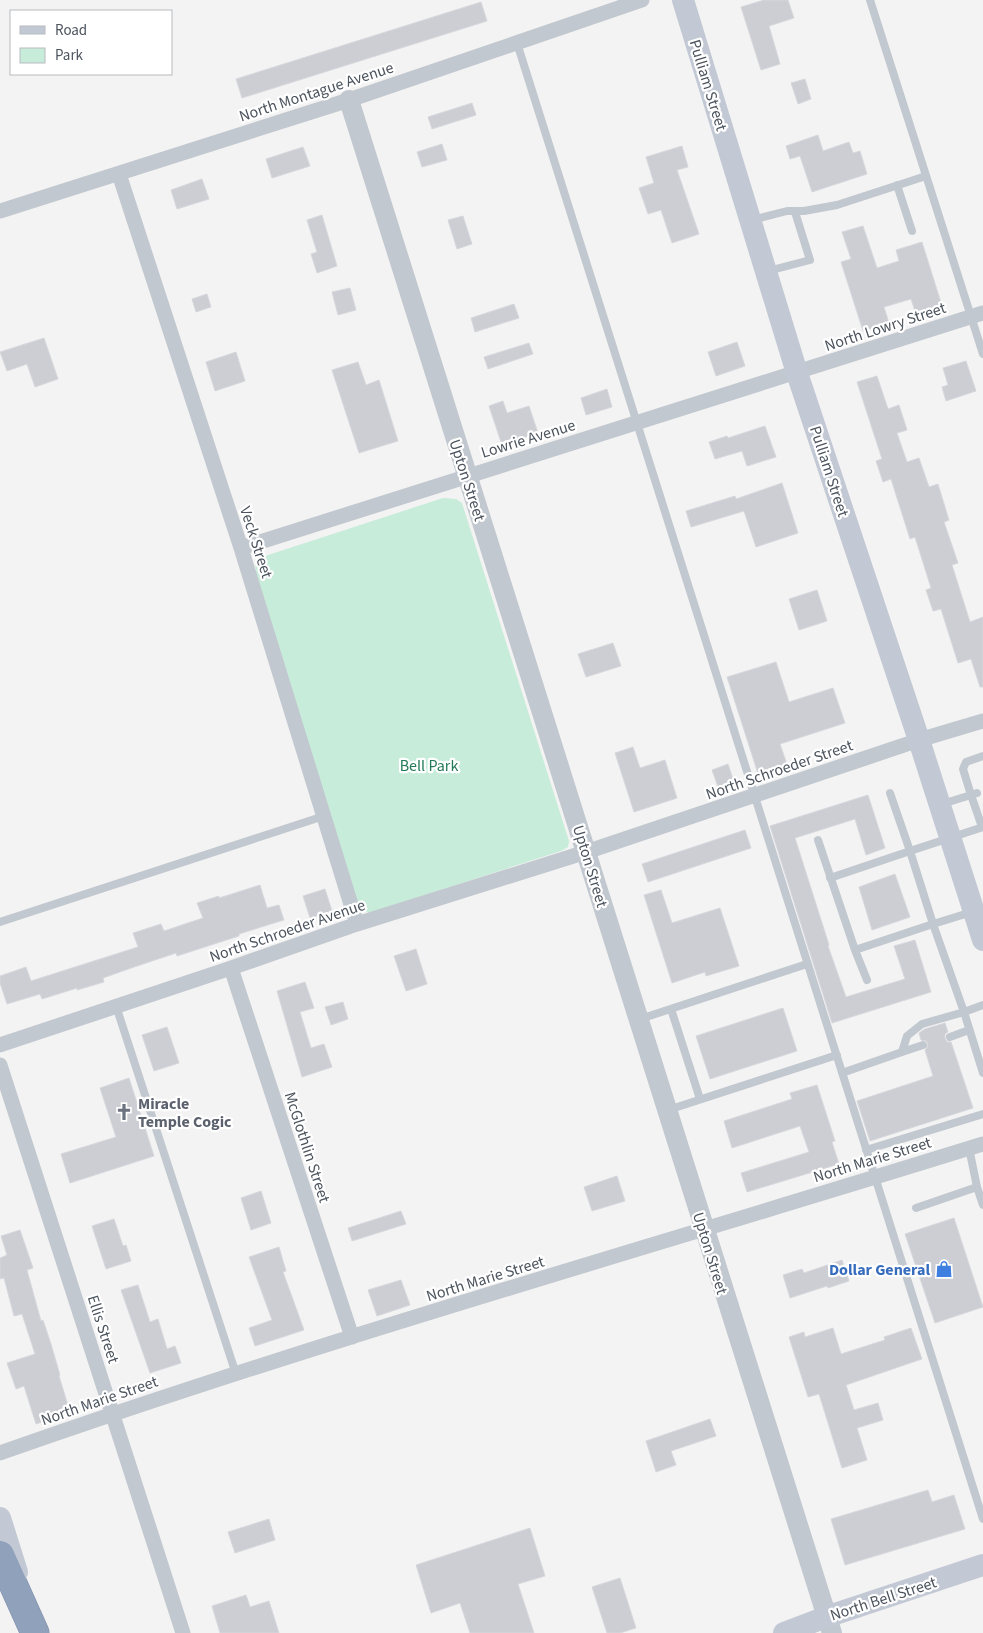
<svg xmlns="http://www.w3.org/2000/svg" width="983" height="1633" font-family="'Source Sans 3',sans-serif">
  <style>
    .green { fill: #c7ecd9 }
    .building { fill: #cdced4; stroke: #d7d8dd }
    .lines { fill: none; stroke-linecap: round; stroke-linejoin: round }
    .motorway-casing { stroke: #7b8ca7; stroke-width: 29 }
    .service { stroke: #c2c8cf; stroke-width: 8 }
    .minor { stroke: #c2c8cf; stroke-width: 15 }
    .tertiary { stroke: #c2c8cf; stroke-width: 20 }
    .secondary { stroke: #c3c9d4; stroke-width: 22 }
    .motorway { stroke: #90a1bb; stroke-width: 28 }
    .labels { text-anchor: middle; stroke-width: 4.5; stroke-linejoin: round; paint-order: stroke }
    .street-label { font-size: 16px; fill: #4c545e; stroke: #fff }
    .park-label { font-size: 16px; fill: #227a57; stroke: #fff }
    .worship-label { font-size: 16px; font-weight: bold; fill: #5b616d; stroke: #fff; text-anchor: start }
    .shop-label { font-size: 16px; font-weight: bold; fill: #366cbe; stroke: #fff; text-anchor: end }
  </style>
  <rect width="100%" height="100%" fill="#f4f3f3"/>
  <!-- green -->
  <path class="green" d="M 443,498 L 456,499 L 462,503 L 569,841 L 568,847 L 561,851 L 369,913 L 358,907 L 256,572 L 255,562 L 259,558 Z"/>
  <!-- building -->
  <path class="building" d="M 764,0 L 788,0 L 794,18 L 769,26 L 780,64 L 761,70 L 741,7 Z
    M 481,2 L 487,21 L 242,98 L 236,79 Z
    M 805,79 L 811,99 L 798,104 L 791,83 Z
    M 472,103 L 476,115 L 432,129 L 428,117 Z
    M 818,135 L 823,151 L 849,142 L 853,153 L 860,151 L 867,174 L 812,192 L 800,156 L 790,159 L 786,146 Z
    M 442,144 L 447,160 L 422,167 L 417,152 Z
    M 682,146 L 688,167 L 677,170 L 699,234 L 672,243 L 661,210 L 648,214 L 639,188 L 654,183 L 646,157 Z
    M 303,147 L 310,166 L 272,178 L 266,159 Z
    M 202,179 L 209,199 L 177,209 L 171,190 Z
    M 322,215 L 337,266 L 317,273 L 311,254 L 317,252 L 307,220 Z
    M 463,216 L 472,244 L 457,249 L 448,220 Z
    M 863,226 L 877,268 L 899,261 L 896,250 L 922,242 L 943,309 L 917,317 L 911,299 L 884,307 L 889,323 L 863,331 L 841,262 L 851,259 L 842,232 Z
    M 350,288 L 356,310 L 338,315 L 332,292 Z
    M 207,294 L 211,307 L 196,312 L 192,299 Z
    M 514,304 L 519,318 L 475,332 L 471,318 Z
    M 44,338 L 58,379 L 35,387 L 27,364 L 7,371 L 0,352 Z
    M 737,342 L 745,366 L 716,376 L 708,352 Z
    M 529,343 L 533,354 L 488,369 L 484,357 Z
    M 236,352 L 245,381 L 215,391 L 206,362 Z
    M 966,361 L 976,391 L 946,401 L 942,387 L 948,385 L 943,368 Z
    M 358,362 L 366,385 L 379,380 L 398,441 L 359,453 L 332,370 Z
    M 877,376 L 888,409 L 899,405 L 907,430 L 897,433 L 907,462 L 919,458 L 929,487 L 938,484 L 949,520 L 944,522 L 958,563 L 952,565 L 970,622 L 983,617 L 983,687 L 980,687 L 971,659 L 958,663 L 941,609 L 933,611 L 926,590 L 931,588 L 915,537 L 910,539 L 891,479 L 883,482 L 876,461 L 882,459 L 857,382 Z
    M 607,389 L 612,407 L 586,415 L 581,398 Z
    M 503,401 L 507,413 L 529,406 L 538,433 L 502,445 L 489,406 Z
    M 765,426 L 776,457 L 747,466 L 742,451 L 715,459 L 709,442 L 727,436 L 728,438 Z
    M 782,483 L 798,533 L 756,547 L 744,511 L 691,527 L 686,511 L 735,496 L 736,499 Z
    M 817,590 L 827,621 L 799,630 L 789,599 Z
    M 613,643 L 621,666 L 586,677 L 578,654 Z
    M 776,662 L 789,702 L 833,688 L 845,723 L 780,744 L 789,770 L 760,780 L 727,677 Z
    M 633,747 L 640,768 L 665,760 L 677,798 L 634,812 L 615,753 Z
    M 728,764 L 734,782 L 718,787 L 712,770 Z
    M 868,795 L 885,848 L 866,855 L 855,819 L 795,838 L 829,945 L 828,946 L 846,997 L 905,979 L 894,946 L 915,940 L 931,992 L 832,1023 L 770,826 Z
    M 745,830 L 751,848 L 648,882 L 642,864 Z
    M 895,874 L 910,917 L 872,930 L 859,887 Z
    M 260,885 L 267,908 L 279,905 L 284,920 L 239,934 L 239,936 L 211,945 L 177,956 L 176,953 L 137,966 L 103,978 L 104,982 L 77,990 L 77,988 L 42,999 L 40,994 L 7,1004 L 0,983 L 0,976 L 26,967 L 31,981 L 138,947 L 133,933 L 161,924 L 164,931 L 203,918 L 197,903 L 219,896 L 219,898 Z
    M 325,889 L 332,911 L 310,918 L 303,896 Z
    M 661,890 L 672,923 L 720,908 L 739,966 L 706,976 L 705,972 L 672,983 L 644,895 Z
    M 416,949 L 427,984 L 406,991 L 394,956 Z
    M 305,982 L 314,1008 L 300,1012 L 311,1048 L 324,1044 L 332,1067 L 302,1077 L 277,991 Z
    M 343,1002 L 348,1019 L 331,1025 L 325,1007 Z
    M 783,1008 L 797,1051 L 710,1079 L 696,1036 Z
    M 945,1023 L 948,1032 L 945,1034 L 945,1038 L 947,1042 L 951,1042 L 973,1108 L 870,1141 L 857,1101 L 933,1076 L 925,1050 L 927,1048 L 928,1044 L 926,1041 L 921,1040 L 919,1033 L 925,1029 Z
    M 167,1027 L 179,1063 L 154,1071 L 142,1035 Z
    M 129,1078 L 154,1156 L 70,1183 L 61,1154 L 116,1137 L 100,1088 Z
    M 817,1085 L 835,1141 L 832,1142 L 839,1164 L 747,1192 L 741,1173 L 809,1152 L 800,1126 L 732,1148 L 724,1121 L 792,1099 L 790,1093 Z
    M 617,1176 L 625,1201 L 592,1211 L 584,1187 Z
    M 261,1191 L 271,1223 L 251,1230 L 241,1198 Z
    M 401,1211 L 406,1224 L 352,1241 L 348,1228 Z
    M 954,1218 L 983,1307 L 935,1323 L 905,1234 Z
    M 114,1219 L 123,1246 L 126,1245 L 131,1261 L 106,1269 L 92,1226 Z
    M 20,1230 L 33,1268 L 27,1270 L 41,1321 L 43,1320 L 51,1344 L 60,1375 L 59,1376 L 70,1412 L 36,1424 L 24,1386 L 16,1389 L 7,1363 L 35,1354 L 22,1314 L 14,1316 L 4,1278 L 0,1279 L 0,1258 L 7,1255 L 1,1236 Z
    M 279,1247 L 286,1271 L 283,1272 L 304,1330 L 255,1346 L 249,1328 L 272,1320 L 249,1257 Z
    M 842,1260 L 849,1281 L 828,1288 L 827,1286 L 790,1298 L 783,1275 L 802,1269 L 804,1273 Z
    M 401,1280 L 410,1305 L 377,1316 L 368,1290 Z
    M 138,1285 L 150,1322 L 158,1319 L 167,1349 L 175,1346 L 181,1363 L 150,1373 L 121,1290 Z
    M 833,1328 L 841,1354 L 885,1340 L 884,1337 L 911,1328 L 922,1359 L 846,1385 L 854,1410 L 878,1403 L 883,1420 L 857,1428 L 867,1460 L 842,1468 L 819,1394 L 808,1397 L 789,1337 L 804,1332 L 805,1337 Z
    M 710,1419 L 716,1436 L 671,1451 L 676,1465 L 656,1472 L 646,1441 Z
    M 928,1490 L 932,1502 L 954,1495 L 965,1529 L 845,1565 L 831,1519 Z
    M 269,1519 L 275,1540 L 235,1553 L 228,1532 Z
    M 530,1528 L 545,1576 L 518,1584 L 534,1633 L 470,1633 L 460,1603 L 431,1613 L 416,1565 Z
    M 620,1578 L 636,1628 L 620,1633 L 607,1633 L 592,1587 Z
    M 246,1595 L 250,1607 L 269,1601 L 279,1633 L 220,1633 L 212,1606 Z"/>
  <g class="lines">
    <!-- motorway casing -->
    <g class="motorway-casing">
      <path id="motorway" d="M 0,1555 L 35,1633"/>
    </g>
    <!-- service -->
    <path class="service" d="M 870,0 L 983,354
      M 517,43 L 983,1519
      M 897,185 L 912,231
      M 752,220 L 787,211 L 804,211 L 837,205 L 926,176
      M 768,271 L 810,260 L 795,212
      M 890,793 L 910,851 L 983,827
      M 977,793 L 971,795 L 982,827
      M 942,804 L 971,795 L 963,769 L 966,762 L 983,756
      M 818,840 L 855,950
      M 830,878 L 910,851 L 933,924 L 972,912
      M 0,922 L 324,816
      M 983,1005 L 964,1012 L 983,1073
      M 116,1006 L 236,1374
      M 671,1009 L 700,1099
      M 640,1019 L 807,964
      M 950,1037 L 969,1030
      M 902,1052 L 923,1045
      M 842,1073 L 902,1052 L 907,1036 L 922,1024 L 964,1012 L 933,924 L 855,950 L 867,980
      M 668,1110 L 837,1055
      M 969,1148 L 977,1187 L 983,1205
      M 866,1150 L 983,1114
      M 916,1208 L 977,1187"/>
    <!-- minor -->
    <path class="minor" d="M 119,174 L 241,548 L 357,924
      M 0,211 L 349,100 L 642,0
      M 241,548 L 983,313
      M 231,968 L 352,1337
      M 0,1045 L 231,968 L 357,924 L 586,852 L 919,740 L 983,721
      M 0,1065 L 183,1633
      M 0,1453 C 324,1339 655,1246 983,1144"/>
    <!-- tertiary -->
    <path class="tertiary" d="M 349,100 L 832,1633"/>
    <!-- secondary -->
    <path class="secondary" d="M 683,0 L 797,373 L 919,740 L 983,940
      M 0,1518 L 17,1572
      M 784,1633 L 826,1617 L 983,1565"/>
    <!-- motorway -->
    <use href="#motorway" class="motorway"/>
  </g>
  <!-- icons -->
  <defs>
    <g id="church-bare" transform="scale(1.35)"><path d="M-1.2-6h2.4v3.5h3.3v2.4h-3.3V6h-2.4V-.1h-3.3v-2.4h3.3Z" fill="#6b7280" stroke="#fff" stroke-width="2.5" paint-order="stroke"/></g>
    <g id="shop-bare" transform="scale(1.35)"><path d="M-5-2.5h2.3a2.7 3.5 0 0 1 5.4 0H5L5.5 6h-11ZM-1.5-2.5h3a1.5 2.3 0 0 0-3 0Z" fill="#3f7fe0" stroke="#fff" stroke-width="2.5" paint-order="stroke"/></g>
  </defs>
  <g fill-rule="evenodd">
    <use href="#church-bare" x="124" y="1112"/>
    <use href="#shop-bare" x="944" y="1269"/>
  </g>
  <g class="labels">
    <!-- street labels -->
    <g class="street-label">
      <text transform="translate(709 85) rotate(73)" y="6">Pulliam Street</text>
      <text transform="translate(316 91) rotate(-18)" y="6">North Montague Avenue</text>
      <text transform="translate(885 326) rotate(-18)" y="6">North Lowry Street</text>
      <text transform="translate(528 438) rotate(-17)" y="6">Lowrie Avenue</text>
      <text transform="translate(830 471) rotate(72)" y="6">Pulliam Street</text>
      <text transform="translate(468 480) rotate(72)" y="6">Upton Street</text>
      <text transform="translate(257 542) rotate(72)" y="6">Veck Street</text>
      <text transform="translate(779 769) rotate(-19)" y="6">North Schroeder Street</text>
      <text transform="translate(591 866) rotate(73)" y="6">Upton Street</text>
      <text transform="translate(287 930) rotate(-19)" y="6">North Schroeder Avenue</text>
      <text transform="translate(308 1147) rotate(72)" y="6">McGlothlin Street</text>
      <text transform="translate(872 1159) rotate(-17)" y="6">North Marie Street</text>
      <text transform="translate(711 1253) rotate(73)" y="6">Upton Street</text>
      <text transform="translate(485 1278) rotate(-17)" y="6">North Marie Street</text>
      <text transform="translate(104 1329) rotate(72)" y="6">Ellis Street</text>
      <text transform="translate(99 1400) rotate(-19)" y="6">North Marie Street</text>
      <text transform="translate(883 1598) rotate(-18)" y="6">North Bell Street</text>
    </g>
    <!-- park labels -->
    <g class="park-label">
      <text x="429" y="771">Bell Park</text>
    </g>
    <!-- worship labels -->
    <g class="worship-label">
      <text x="138" y="1109">Miracle<tspan x="138" dy="18">Temple Cogic</tspan></text>
    </g>
    <!-- shop labels -->
    <g class="shop-label">
      <text x="930" y="1275">Dollar General</text>
    </g>
  </g>
  <!-- legend -->
  <rect x="10" y="10" width="162" height="65" fill="#ffffff" stroke="#b7bbbf"/>
  <rect x="20" y="26" width="25" height="8" fill="#c3c9d4" stroke="#b7bbbf"/>
  <text x="55" y="35" font-size="15" fill="#4c545e">Road</text>
  <rect x="20" y="48" width="25" height="15" fill="#c7ecd9" stroke="#b7bbbf"/>
  <text x="55" y="60" font-size="15" fill="#4c545e">Park</text>
</svg>
